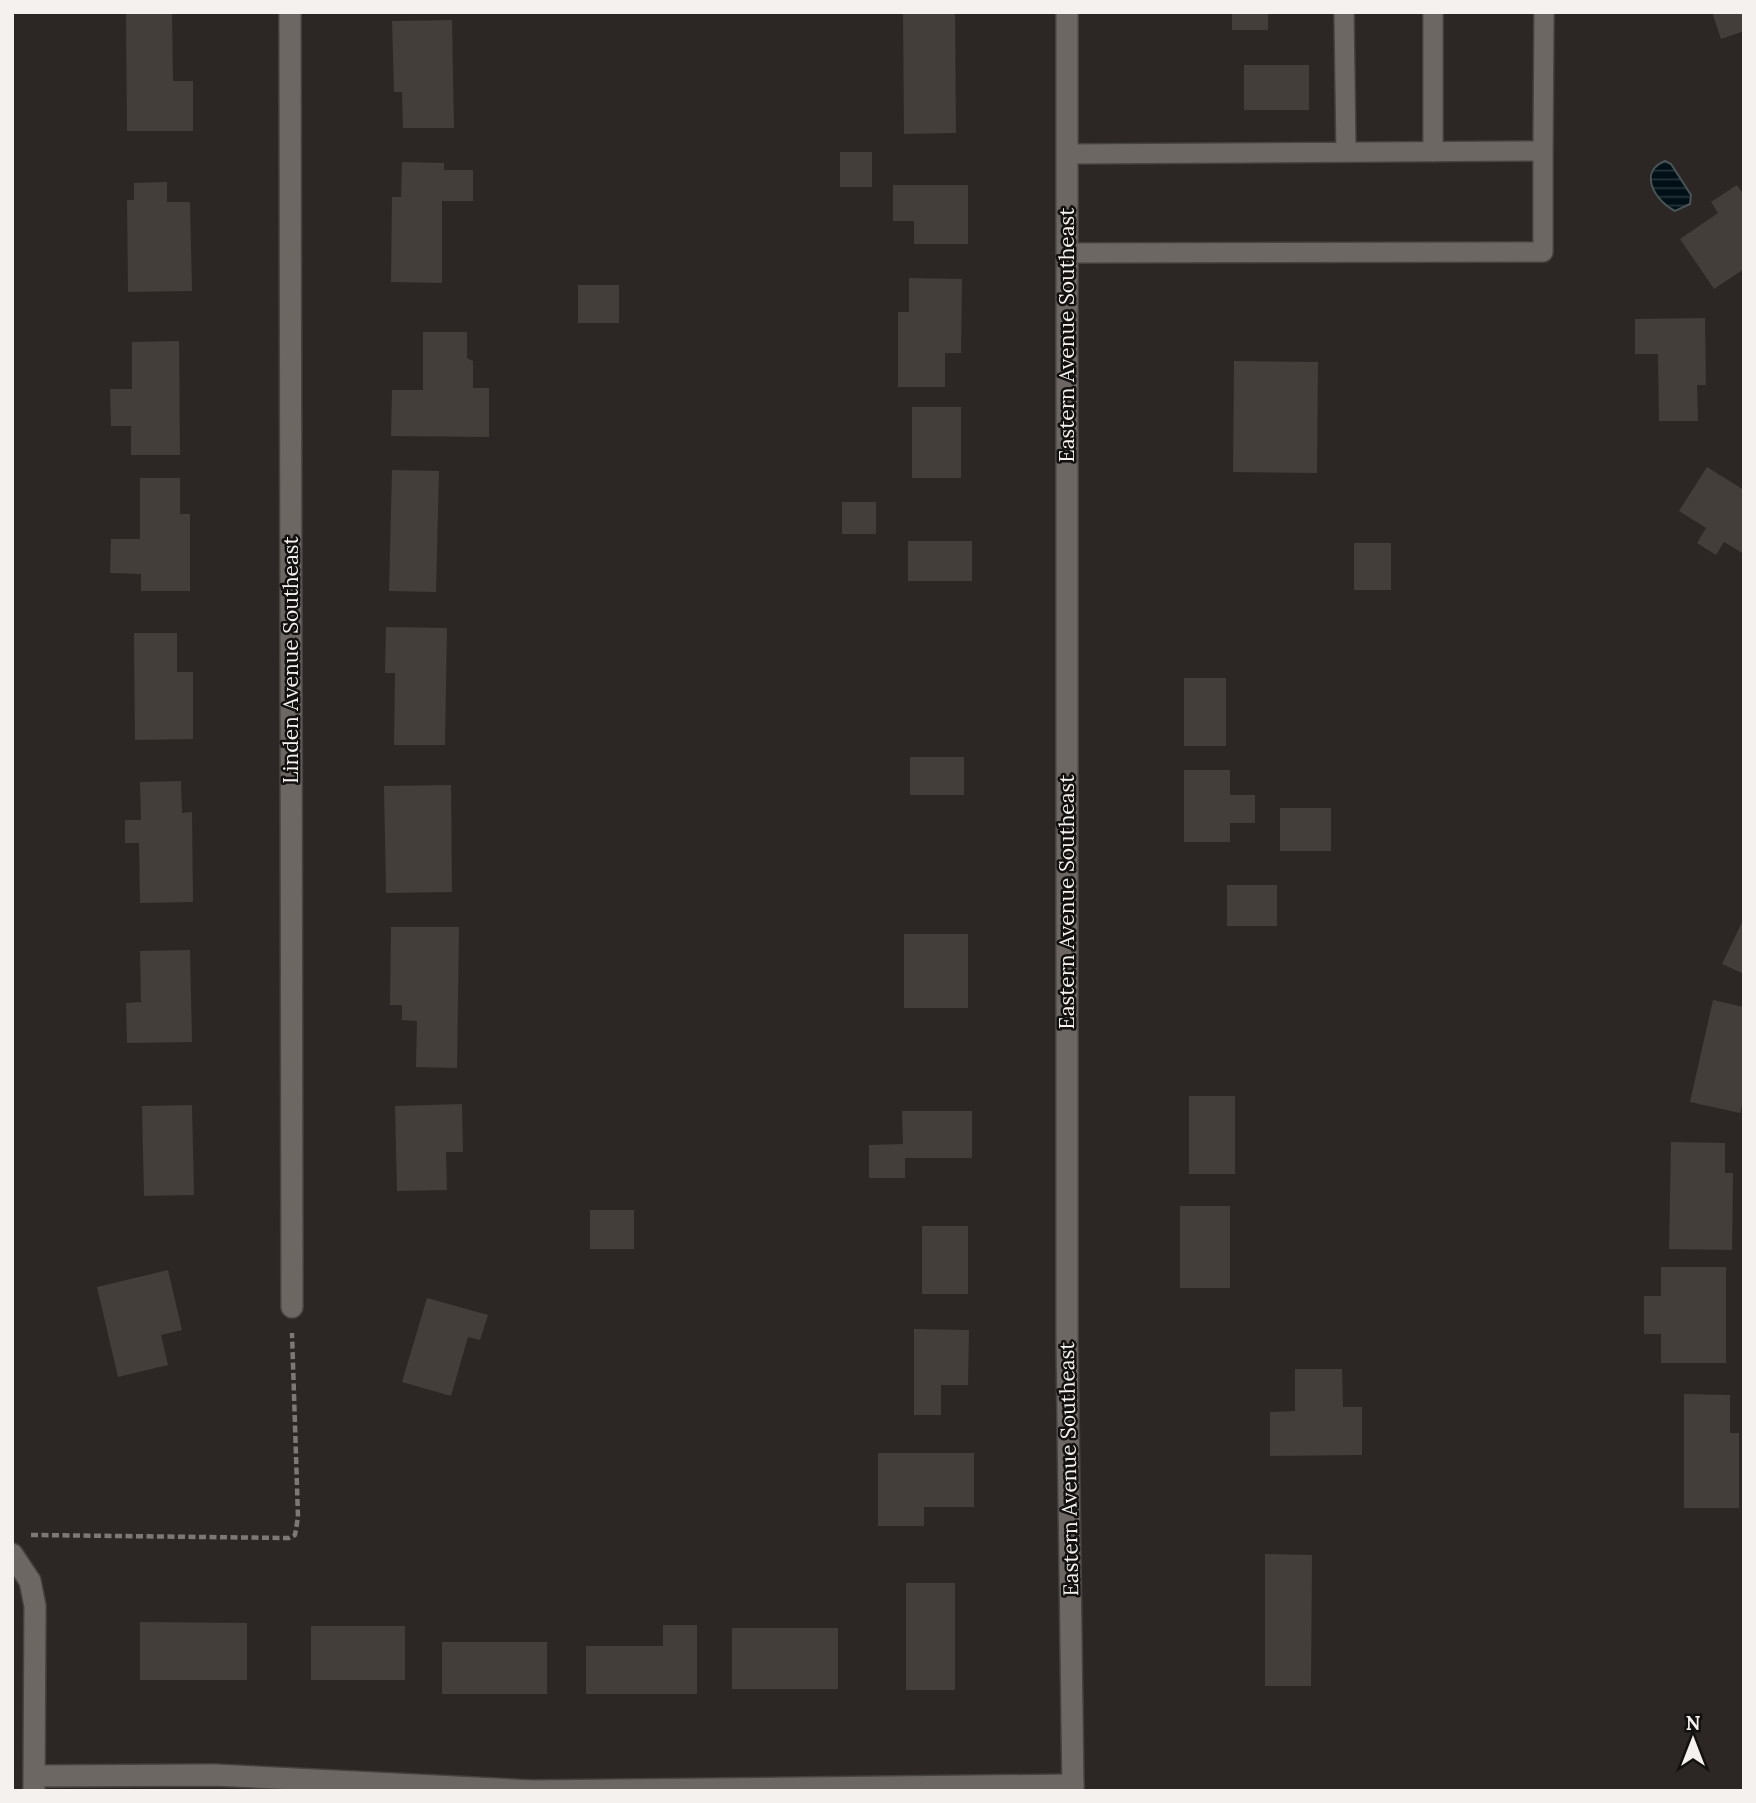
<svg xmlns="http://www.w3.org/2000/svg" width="1756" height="1803" font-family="Lora,serif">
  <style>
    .water { fill: url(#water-rules); stroke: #495457; stroke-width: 2 }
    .building { fill: #433e3a }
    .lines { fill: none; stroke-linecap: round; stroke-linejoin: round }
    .lane-casing { stroke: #464240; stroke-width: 22 }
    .street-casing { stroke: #464240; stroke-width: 24 }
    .secondary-casing { stroke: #464240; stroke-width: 24 }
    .path { stroke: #7c7875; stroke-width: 4.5; stroke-dasharray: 7 3.5; stroke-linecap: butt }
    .lane { stroke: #6d6764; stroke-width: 19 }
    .street { stroke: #6d6764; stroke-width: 21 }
    .secondary { stroke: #6d6764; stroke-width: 21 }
    .labels { text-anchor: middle; stroke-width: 5; stroke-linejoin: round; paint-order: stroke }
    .street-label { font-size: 21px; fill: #f4f1ef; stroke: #13110f }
  </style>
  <defs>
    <pattern id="water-rules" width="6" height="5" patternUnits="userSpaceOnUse" patternTransform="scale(1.75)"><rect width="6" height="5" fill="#001016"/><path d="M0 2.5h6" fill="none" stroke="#263338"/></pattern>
  </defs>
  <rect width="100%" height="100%" fill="#2c2724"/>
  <!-- water -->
  <path class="water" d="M 1665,161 L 1671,164 L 1691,195 L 1690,204 L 1675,211 C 1656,202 1637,172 1665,161 Z"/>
  <!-- building -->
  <path class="building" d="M 903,12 L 955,12 L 956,133 L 904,134 Z
    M 1232,12 L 1268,12 L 1268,30 L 1232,30 Z
    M 1712,12 L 1744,12 L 1744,31 L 1721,39 Z
    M 126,13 L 172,13 L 173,81 L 193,81 L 193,131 L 127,131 Z
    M 452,20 L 454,128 L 403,128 L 402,92 L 394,92 L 392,21 Z
    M 1244,65 L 1309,65 L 1309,110 L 1244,110 Z
    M 840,152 L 872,152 L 872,187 L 840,187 Z
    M 402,162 L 444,163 L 444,170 L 473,170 L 473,201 L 442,201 L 442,283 L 391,282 L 392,197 L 401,197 Z
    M 167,182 L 167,202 L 190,202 L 192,291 L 128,292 L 127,200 L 134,200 L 134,183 Z
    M 893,185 L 968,185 L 968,244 L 914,244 L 914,221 L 893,221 Z
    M 1737,185 L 1744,195 L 1744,269 L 1714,289 L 1680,239 L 1718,213 L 1711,202 Z
    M 909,278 L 962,279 L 961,353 L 945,353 L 945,387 L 898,387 L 898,312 L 909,312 Z
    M 578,285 L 619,285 L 619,323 L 578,323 Z
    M 1705,318 L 1706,385 L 1697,385 L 1698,421 L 1659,421 L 1658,354 L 1635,354 L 1635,319 Z
    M 423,332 L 467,332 L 467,358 L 473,361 L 473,388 L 489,388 L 489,437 L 391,436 L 392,390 L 423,390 Z
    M 179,341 L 180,455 L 131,455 L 131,426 L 111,426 L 110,389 L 132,389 L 132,342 Z
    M 1234,361 L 1318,362 L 1317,473 L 1233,472 Z
    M 912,407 L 961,407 L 961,478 L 912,478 Z
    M 1707,467 L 1744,490 L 1744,554 L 1724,542 L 1716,555 L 1697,543 L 1706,528 L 1679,511 Z
    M 392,470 L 439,471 L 436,592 L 389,591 Z
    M 140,478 L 180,478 L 180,514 L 190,514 L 190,591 L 141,591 L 141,574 L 110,573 L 111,539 L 140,539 Z
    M 842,502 L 876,502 L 876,534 L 842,534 Z
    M 908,541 L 972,541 L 972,581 L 908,581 Z
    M 1354,543 L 1391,543 L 1391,590 L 1354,590 Z
    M 386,627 L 447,628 L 445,745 L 394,745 L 395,673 L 385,673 Z
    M 134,633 L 177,633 L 177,672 L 193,672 L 193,739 L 135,740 Z
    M 1184,678 L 1226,678 L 1226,746 L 1184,746 Z
    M 910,757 L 964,757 L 964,795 L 910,795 Z
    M 1184,770 L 1230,770 L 1230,795 L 1255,795 L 1255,823 L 1230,823 L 1230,842 L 1184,842 Z
    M 181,781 L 182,813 L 192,812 L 193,902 L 140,903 L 139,843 L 125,843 L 125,820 L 141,820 L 140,782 Z
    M 451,785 L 452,892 L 386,893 L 384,786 Z
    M 1280,808 L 1331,808 L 1331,851 L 1280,851 Z
    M 1227,885 L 1277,885 L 1277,926 L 1227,926 Z
    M 1744,918 L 1744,974 L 1722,964 Z
    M 391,927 L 459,927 L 457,1068 L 416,1067 L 417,1021 L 402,1020 L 402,1005 L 390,1005 Z
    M 904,934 L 968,934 L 968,1008 L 904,1008 Z
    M 190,950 L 192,1042 L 127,1043 L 126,1003 L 141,1002 L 140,951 Z
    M 1713,1000 L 1744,1007 L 1744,1098 L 1740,1113 L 1690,1102 Z
    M 1189,1096 L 1235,1096 L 1235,1174 L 1189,1174 Z
    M 462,1104 L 463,1152 L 446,1152 L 447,1190 L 397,1191 L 395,1106 Z
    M 192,1105 L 194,1195 L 144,1196 L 142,1106 Z
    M 902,1111 L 972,1111 L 972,1158 L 905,1158 L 905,1178 L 869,1178 L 869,1145 L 903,1144 Z
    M 1671,1142 L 1725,1143 L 1725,1173 L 1733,1173 L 1732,1250 L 1669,1249 Z
    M 1180,1206 L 1230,1206 L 1230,1288 L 1180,1288 Z
    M 590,1210 L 634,1210 L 634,1249 L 590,1249 Z
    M 922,1226 L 968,1226 L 968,1294 L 922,1294 Z
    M 1661,1267 L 1726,1267 L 1726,1363 L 1661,1363 L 1661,1334 L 1644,1334 L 1644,1296 L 1661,1296 Z
    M 168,1270 L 182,1330 L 161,1335 L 168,1365 L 118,1377 L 97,1287 Z
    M 427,1298 L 488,1315 L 480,1340 L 468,1337 L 451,1396 L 402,1382 Z
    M 914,1329 L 969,1330 L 968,1385 L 941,1385 L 941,1415 L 914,1415 Z
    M 1295,1369 L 1342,1369 L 1343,1407 L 1362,1407 L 1362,1455 L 1270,1456 L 1270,1412 L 1295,1411 Z
    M 1684,1394 L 1730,1395 L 1730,1433 L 1739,1433 L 1739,1508 L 1684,1508 Z
    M 878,1453 L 974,1453 L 974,1507 L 924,1507 L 924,1526 L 878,1526 Z
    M 1265,1554 L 1312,1555 L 1311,1686 L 1265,1686 Z
    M 906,1583 L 955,1583 L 955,1690 L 906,1690 Z
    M 140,1622 L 247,1623 L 247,1680 L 140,1680 Z
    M 663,1625 L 697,1625 L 697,1694 L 586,1694 L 586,1646 L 663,1646 Z
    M 311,1626 L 405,1626 L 405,1680 L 311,1680 Z
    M 732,1628 L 838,1628 L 838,1689 L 732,1689 Z
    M 442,1642 L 547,1642 L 547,1694 L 442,1694 Z"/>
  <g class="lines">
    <!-- lane casing -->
    <g class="lane-casing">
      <path id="lane" d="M 1344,12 L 1346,152
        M 1433,12 L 1433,152
        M 1543,151 L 1544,12
        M 1067,253 L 1543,252 L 1543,151 L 1068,154"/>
    </g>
    <!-- street casing -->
    <g class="street-casing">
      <path id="street" d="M 290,12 L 292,1307
        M 12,1554 L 30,1581 L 35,1606 L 34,1791
        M 34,1776 L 214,1775 L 533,1791 L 1073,1785"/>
    </g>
    <!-- secondary casing -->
    <g class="secondary-casing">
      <path id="secondary" d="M 1067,12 L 1067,1343 L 1073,1791"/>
    </g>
    <!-- path -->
    <path class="path" d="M 31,1535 L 289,1538 L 295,1535 L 298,1517 L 292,1333"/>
    <!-- lane -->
    <use href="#lane" class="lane"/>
    <!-- street -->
    <use href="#street" class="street"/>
    <!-- secondary -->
    <use href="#secondary" class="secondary"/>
  </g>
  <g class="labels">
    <!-- street labels -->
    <g class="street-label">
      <text transform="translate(1067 335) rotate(-90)" y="7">Eastern Avenue Southeast</text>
      <text transform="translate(291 660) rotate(-90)" y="7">Linden Avenue Southeast</text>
      <text transform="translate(1067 902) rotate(-90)" y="7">Eastern Avenue Southeast</text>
      <text transform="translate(1069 1469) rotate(-91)" y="7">Eastern Avenue Southeast</text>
    </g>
  </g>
  <!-- border -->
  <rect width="1756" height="1803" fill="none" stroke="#f4f1ef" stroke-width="28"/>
  <!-- north arrow -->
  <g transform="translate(1693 1740)" stroke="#13110f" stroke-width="5" paint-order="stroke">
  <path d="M0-5L12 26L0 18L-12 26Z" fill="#f4f1ef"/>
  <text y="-10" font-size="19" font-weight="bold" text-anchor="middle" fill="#f4f1ef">N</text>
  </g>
</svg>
